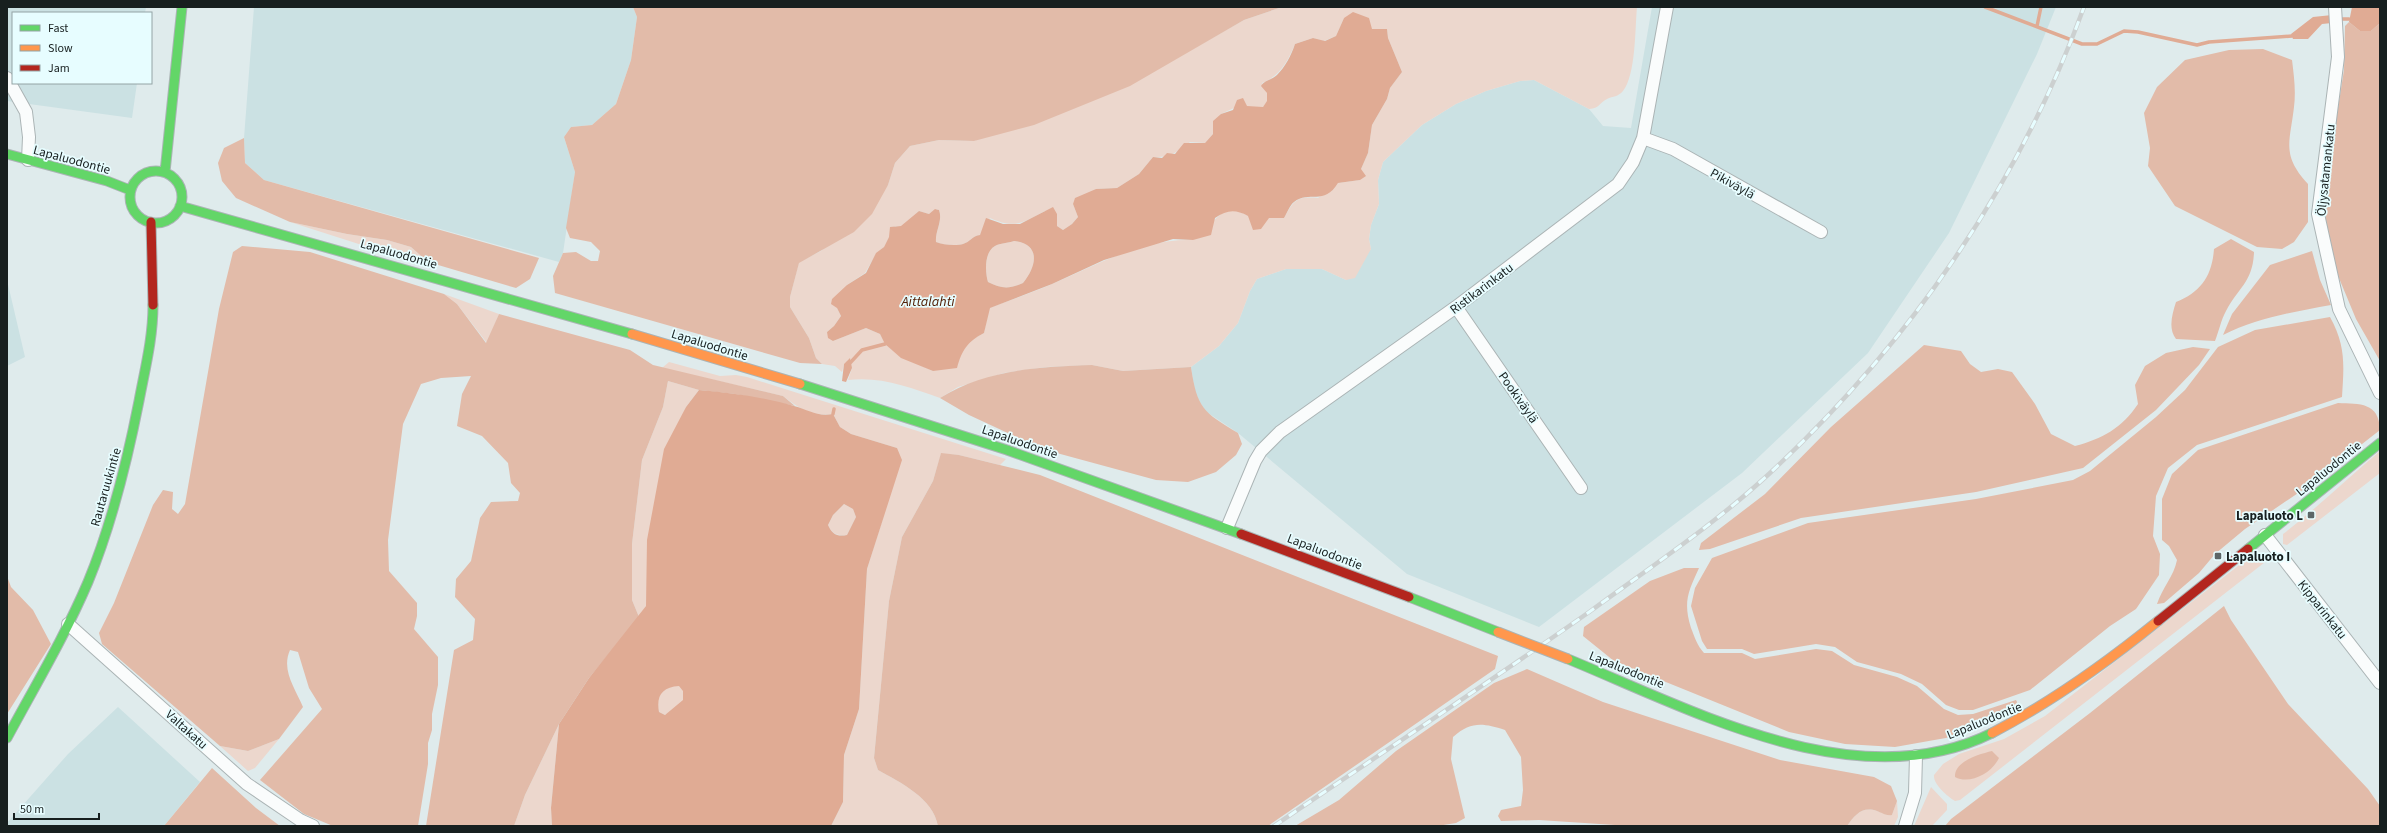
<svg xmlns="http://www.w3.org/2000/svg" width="2387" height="833" font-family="'Source Sans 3',sans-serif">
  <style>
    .built { fill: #cbe1e3 }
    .green { fill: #ecd7cd; fill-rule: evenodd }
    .forest { fill: #e2bba9 }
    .water { fill: #e0ab94; fill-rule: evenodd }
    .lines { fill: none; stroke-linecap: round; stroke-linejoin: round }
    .stream { stroke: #e0ab94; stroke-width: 3.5 }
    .street-casing { stroke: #abb4b5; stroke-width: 14 }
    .fast-casing { stroke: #abb4b5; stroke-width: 11 }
    .slow-casing { stroke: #abb4b5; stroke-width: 11 }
    .jam-casing { stroke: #abb4b5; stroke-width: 11 }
    .street { stroke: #fafcfc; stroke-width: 12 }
    .fast { stroke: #63d668; stroke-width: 9 }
    .slow { stroke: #ff974d; stroke-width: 9 }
    .jam { stroke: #b3261e; stroke-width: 9 }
    .rail-casing { stroke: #ccd0d0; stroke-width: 4.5 }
    .rail { stroke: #e7fdff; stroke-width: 3; stroke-dasharray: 9; stroke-linecap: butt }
    .slow-bridge-casing { stroke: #abb4b5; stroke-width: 11; stroke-linecap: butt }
    .slow-bridge { stroke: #ff974d; stroke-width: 9 }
    .poi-dot { fill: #5d6667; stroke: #e7fdff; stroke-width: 1.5 }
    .labels { text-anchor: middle; stroke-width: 3.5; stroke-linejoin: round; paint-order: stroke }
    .street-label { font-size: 13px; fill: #171f1f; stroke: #e7fdff }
    .poi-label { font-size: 13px; font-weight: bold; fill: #171f1f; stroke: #e7fdff; text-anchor: end }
    .water-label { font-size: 14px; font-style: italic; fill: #542108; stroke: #e7fdff }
  </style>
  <rect width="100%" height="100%" fill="#dfebec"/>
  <!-- built -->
  <path class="built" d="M 7,7 L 146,7 L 145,13 L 13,13 L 13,83 L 137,83 L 132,118 L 7,101 Z
    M 254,7 L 633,7 L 637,17 L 631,60 L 616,104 L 592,125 L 571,127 L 564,137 L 575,172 L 563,253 L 559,262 L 264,180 L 245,163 L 244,138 Z
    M 1652,7 L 2056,7 L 2037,54 L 1949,233 L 1868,353 L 1742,473 L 1539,627 L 1407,574 L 1238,433 L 1205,411 L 1195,393 L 1191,367 L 1219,346 L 1238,323 L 1250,291 L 1257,279 L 1286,269 L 1322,269 L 1346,280 L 1371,249 L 1369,239 L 1371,225 L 1379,204 L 1378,180 L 1383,162 L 1422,125 L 1456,104 L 1486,91 L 1520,81 L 1534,80 L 1589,109 L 1603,126 L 1631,128 Z
    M 7,280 L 25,357 L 7,366 Z
    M 118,707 L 200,782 L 164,826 L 7,826 L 7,823 L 68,754 Z"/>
  <!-- green -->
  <path class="green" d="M 1282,7 L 1637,7 C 1635,28 1636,75 1623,91 C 1618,97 1613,96 1607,99 C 1598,104 1600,108 1589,109 L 1534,80 L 1520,81 L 1486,91 L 1456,104 L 1422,125 L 1383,162 L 1378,180 L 1379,204 L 1371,225 L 1369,239 L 1371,249 L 1355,278 L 1346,280 L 1322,269 L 1286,269 L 1257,279 L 1250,291 L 1238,323 L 1219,346 L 1191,367 L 1123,371 L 1092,365 L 1046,367 L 1004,373 L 958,387 L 940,398 C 910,387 880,376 848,380 L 852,368 L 844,364 L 842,372 L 835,366 L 822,364 L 816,358 L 809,338 L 790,307 L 790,297 L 799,262 L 821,251 L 888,185 L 895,163 L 910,146 L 939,140 L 974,141 L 1198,46 L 1244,20 ZM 1344,18 L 1372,29 L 1387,29 L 1388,38 L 1402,72 L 1390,88 L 1387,99 L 1372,125 L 1368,153 L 1361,169 L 1360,180 L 1338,183 L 1318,198 C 1297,196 1294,200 1284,218 L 1248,216 L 1238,210 L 1224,211 L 1193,240 C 1143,238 1097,265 1052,284 C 1032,293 1010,300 989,308 L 984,333 L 971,340 L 962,351 L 933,371 C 912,360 891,357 880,334 L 866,328 L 833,341 L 827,332 L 834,326 L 841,316 L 837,308 L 847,285 L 865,273 L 876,254 L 884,247 L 895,226 L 901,227 L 919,211 L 929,214 L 936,209 L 939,210 C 943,221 935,231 936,242 C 943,245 955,246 963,244 C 970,242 972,236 980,235 L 990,218 C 1014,229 1023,223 1045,211 L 1057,214 L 1057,226 L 1063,230 L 1072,224 L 1078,217 L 1073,204 L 1096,189 L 1117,188 L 1139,174 L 1153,157 C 1169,158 1178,152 1190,142 L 1205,143 L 1213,134 L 1221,114 L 1236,107 L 1263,107 L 1267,102 L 1267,93 L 1262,83 C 1280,76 1288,61 1295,44 L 1313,38 L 1324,41 L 1336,36 Z
    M 290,222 L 347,234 L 387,240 L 411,247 L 428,262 L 365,246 Z
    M 1014,241 C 1041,244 1037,266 1023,283 C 1010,289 1001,289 988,282 C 985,272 984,252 995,246 C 1000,243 1008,243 1014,241 Z
    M 444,294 L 499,314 L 487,343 L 457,304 Z
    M 669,362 L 720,376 L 736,375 L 747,377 L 1006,459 L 1000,465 L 959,455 L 941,454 L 933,481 L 902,537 L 889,601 L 874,758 L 878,770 C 901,783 933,798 938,826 L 831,826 L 843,802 L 844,755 L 859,709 L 867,569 L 883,518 L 897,448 L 851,434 L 840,427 L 833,414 C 813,417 798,408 783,396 L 662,368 Z
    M 668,381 L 699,390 L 686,407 L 677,427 L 648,583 L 646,606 L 639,617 L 632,600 L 632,544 L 642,460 L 663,407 Z
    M 2380,451 L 2380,473 L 2287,545 L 2283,544 L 2283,534 C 2317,508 2348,478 2380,451 Z
    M 844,504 L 853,509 L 856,517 L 847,535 C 837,536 832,534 828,525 L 833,515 Z
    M 2256,552 L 2266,554 L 2269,559 L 1960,800 L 1955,801 C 1947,796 1933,784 1934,775 L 1943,764 L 1959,754 L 2004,739 L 2045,716 Z
    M 685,671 L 684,707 L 665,715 L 659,712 L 654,694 Z
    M 559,724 L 551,808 L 552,826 L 514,826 L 525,795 Z
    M 279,739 L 255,768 L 248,771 L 220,746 L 248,751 Z
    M 1931,787 L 1947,804 L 1947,810 L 1932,826 L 1914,826 Z
    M 1897,801 L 1898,817 L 1894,826 L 1847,826 C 1855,815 1862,806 1877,811 C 1883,812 1885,816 1892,815 Z"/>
  <!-- forest -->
  <path class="forest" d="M 633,7 L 1282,7 L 1244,20 L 1130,86 L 1034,125 L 974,141 L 939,140 L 910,146 L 895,163 L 888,185 L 872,214 L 854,232 L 799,263 L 790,297 L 790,307 L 809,338 L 816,358 L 822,364 L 800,363 L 555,293 L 553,276 L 563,253 L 576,252 L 591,261 L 598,261 L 600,251 L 591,242 L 570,238 L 566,228 L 575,172 L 564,137 L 571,127 L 592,125 L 616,104 L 631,60 L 637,17 Z
    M 2349,22 L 2360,31 L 2371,31 L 2380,23 L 2380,361 L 2356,319 L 2329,254 L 2324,197 L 2344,70 L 2345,26 Z
    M 2263,49 L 2292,60 C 2294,76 2296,91 2294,107 C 2290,142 2281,155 2308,184 L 2308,222 L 2294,242 L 2282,249 L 2257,247 L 2175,206 L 2148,166 L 2150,148 L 2144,113 L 2157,87 L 2185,60 L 2229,50 Z
    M 244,138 L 245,163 L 264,180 L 539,258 L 530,279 L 516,288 L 428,262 L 411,247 L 387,240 L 347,234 L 290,222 L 236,198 L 222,181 L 218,163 L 224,148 Z
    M 2231,239 L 2254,252 C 2253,282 2238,288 2226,311 C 2221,320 2219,331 2215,341 L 2176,339 C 2168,328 2172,315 2176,302 C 2201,292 2212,276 2214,249 Z
    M 242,246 L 310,252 L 444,294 L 457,304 L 486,343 L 499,314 L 630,350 L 653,365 L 783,396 L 795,406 L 735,394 L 699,390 L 668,381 L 663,407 L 642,460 L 632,544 L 632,600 L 639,617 L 589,678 L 559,724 L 525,795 L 514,826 L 426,826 L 454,650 L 473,640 L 475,619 L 455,597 L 456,579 L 471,561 L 480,518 L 491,502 L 518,501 L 520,493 L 511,483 L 508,463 L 482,436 L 457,426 L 462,394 L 471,376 L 441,378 L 421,384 L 403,424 L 388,540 L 389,571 L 417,603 L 417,616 L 414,629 L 438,657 L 438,685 L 432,714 L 432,730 L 428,743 L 428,764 L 418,826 L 333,826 L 304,814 L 260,780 L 322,709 L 309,688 L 298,652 L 290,650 C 281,670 295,688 303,707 L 279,739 L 248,751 L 220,746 L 102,644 L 99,633 L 114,603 L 153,505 L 163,490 L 173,492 L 172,509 L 178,514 L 185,504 L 219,309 L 233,252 Z
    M 2312,251 L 2320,280 L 2331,305 C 2293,312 2257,318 2223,335 L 2232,314 L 2270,265 Z
    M 2330,317 C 2346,346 2344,365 2342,397 L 2197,445 L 2168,468 L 2156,496 L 2153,536 L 2160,554 L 2159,575 L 2136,609 L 2110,626 L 2030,690 L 1973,710 L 1959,710 L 1946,705 L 1922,684 L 1901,674 L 1857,662 L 1835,647 L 1816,644 L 1754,654 L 1742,649 L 1707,649 L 1702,641 L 1691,606 L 1695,588 L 1712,558 L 1808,523 L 1976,499 L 2073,480 L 2090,471 L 2156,417 L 2185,390 L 2218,347 L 2255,330 Z
    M 1924,345 L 1961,351 L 1970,364 L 1981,372 L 1998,369 L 2012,372 L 2035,404 L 2051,434 L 2075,446 C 2102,439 2122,428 2138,404 L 2135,385 L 2145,366 L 2166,353 L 2193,347 L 2210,349 L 2199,365 L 2156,410 L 2083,468 L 1976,492 L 1801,518 L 1710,549 L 1699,550 L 1701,543 L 1765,494 L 1831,427 Z
    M 1092,365 L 1123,371 L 1191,367 C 1197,408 1203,412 1238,433 L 1242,444 L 1236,455 L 1216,472 L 1188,482 L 1156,480 L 1042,449 L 969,415 L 940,398 C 986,369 1040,367 1092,365 Z
    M 2338,403 C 2360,404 2379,402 2380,430 L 2307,487 L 2245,529 L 2215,554 L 2199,573 L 2164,603 L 2157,604 C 2162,588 2174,576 2177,560 L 2169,546 L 2162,540 L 2162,499 L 2172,474 L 2198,450 Z
    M 941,453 L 959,455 L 1040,475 L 1498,656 L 1495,669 L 1268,826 L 938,826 C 933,798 901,783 878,770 L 874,758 L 889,601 L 902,537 L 933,481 Z
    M 1684,568 L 1699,568 C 1688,592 1683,602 1691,628 C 1695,638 1697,645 1704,653 L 1742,653 L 1755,659 L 1816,649 L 1832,651 L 1854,665 L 1897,677 L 1917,686 L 1944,709 L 1958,715 L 1973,714 L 2016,700 L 2017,702 L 2014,710 L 1957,736 L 1895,747 L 1845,744 L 1789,732 L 1614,661 L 1583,636 L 1584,627 L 1650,581 Z
    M 7,576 L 11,587 L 33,610 L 51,644 L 7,714 Z
    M 2224,606 L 2231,620 L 2288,704 L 2368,789 L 2380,806 L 2380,826 L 1945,826 L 1951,819 L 2090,713 Z
    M 1527,669 L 1603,702 L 1780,760 L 1874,777 L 1891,786 L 1897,801 L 1892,815 C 1885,816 1883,813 1877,811 C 1862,806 1855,815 1847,826 L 1630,826 L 1539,820 L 1501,821 L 1498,816 L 1501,810 L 1521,806 L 1523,790 L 1521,757 L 1505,730 C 1483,723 1471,721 1453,737 L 1451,759 L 1465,818 L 1456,823 L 1437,826 L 1295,826 L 1339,800 L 1396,751 L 1494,683 Z
    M 1992,751 L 1999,758 C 1992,773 1970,785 1955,777 C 1954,761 1980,754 1992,751 Z
    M 212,768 L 256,808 L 280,826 L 164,826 Z"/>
  <!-- water -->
  <path class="water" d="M 2352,7 L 2380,7 L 2380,23 L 2371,31 L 2360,31 L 2349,22 Z
    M 1353,12 L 1369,18 L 1372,29 L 1387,29 L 1388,38 L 1402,72 L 1390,88 L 1387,99 L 1372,125 L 1368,153 L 1361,169 L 1366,176 L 1360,180 L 1338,183 C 1324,206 1309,190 1294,202 C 1290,205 1287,213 1284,218 L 1269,218 L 1261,229 L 1253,230 L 1248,216 C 1235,209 1227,210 1215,218 L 1211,235 L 1193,240 L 1173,239 L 1104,260 L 1052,284 L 990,308 L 984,333 C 967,342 962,350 957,368 L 933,371 L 901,358 L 885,344 L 880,334 L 866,328 L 833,341 L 828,338 L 827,332 L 834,326 L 841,316 L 837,308 L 831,304 L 832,299 L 847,285 L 866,273 L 876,253 L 884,247 L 889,237 L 890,227 L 901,226 L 919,211 L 929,214 L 935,209 L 939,210 C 943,221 935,231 936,242 C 943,245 956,246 963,244 C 970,242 972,236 980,235 L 986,218 L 1003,224 L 1020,224 L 1053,207 L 1057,214 L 1057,226 L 1063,230 L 1072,224 L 1078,217 L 1073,204 L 1075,198 L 1096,189 L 1117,188 L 1139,174 L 1153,157 L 1162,158 L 1167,153 L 1175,154 L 1184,143 L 1205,143 L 1213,134 L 1213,121 L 1221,114 L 1233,110 L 1237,100 L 1243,98 L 1247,106 L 1263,107 L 1267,101 L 1267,93 L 1261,86 C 1264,80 1272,80 1277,75 C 1285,67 1291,56 1295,44 L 1313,38 L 1325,41 L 1336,36 L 1344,18 ZM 1014,241 C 1041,244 1037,266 1023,283 C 1010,289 1001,289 988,282 C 985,272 984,252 995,246 C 1000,243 1008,243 1014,241 Z
    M 2332,15 L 2332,23 L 2322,24 L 2308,39 L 2293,39 L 2291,34 L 2313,17 Z
    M 850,358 L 852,368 L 846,382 L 842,381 L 844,364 Z
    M 699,390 C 731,393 764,397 794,406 C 809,410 817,417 833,414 L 840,427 L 851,434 L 897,448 L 902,460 L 867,569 L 859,709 L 844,755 L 843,802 L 831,826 L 552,826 L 551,808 L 559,724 L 589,678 L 646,606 L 647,540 L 664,449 L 686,407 ZM 844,504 L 853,509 L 856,517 L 847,535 C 837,537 832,534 828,525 L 833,515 ZM 679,686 L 683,691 L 683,700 L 665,715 L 659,712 C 656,696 662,687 679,686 Z"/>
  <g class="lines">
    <!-- stream -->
    <path class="stream" d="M 1985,7 L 2082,44 L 2097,44 L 2124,31 L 2138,32 L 2197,45 L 2209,42 L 2292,36
      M 2342,19 L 2349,19
      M 2037,26 L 2041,7
      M 850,363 L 862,350 L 885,344
      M 833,414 L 834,409"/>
    <!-- street casing -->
    <g class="street-casing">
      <path id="street" d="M 2335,7 L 2338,57 L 2318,214 L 2339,309 L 2380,393
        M 7,78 L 26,112 L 29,137 L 28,160
        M 1643,138 L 1673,149 L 1821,232
        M 1456,307 L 1581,488
        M 1227,528 L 1255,461 L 1261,451 L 1280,432 L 1456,307 L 1618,184 L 1633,162 L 1643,138 L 1667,7
        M 2265,535 L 2380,683
        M 68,624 L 247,784 L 300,820 L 313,826
        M 1905,826 L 1915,793 L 1916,756"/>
    </g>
    <!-- fast casing -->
    <g class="fast-casing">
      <path id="fast" d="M 7,154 L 107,181 L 130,190
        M130 197a26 26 0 1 1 52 0a26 26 0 1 1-52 0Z
        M 165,172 L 182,7
        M 180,206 L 632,334
        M 800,384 L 1007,450 L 1241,534
        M 2248,549 L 2380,443
        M 1409,597 L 1498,632
        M 1568,659 C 1692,710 1858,800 1992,733
        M 7,738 C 35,686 65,636 88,582 C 112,524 127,462 139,401 C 145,369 153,338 153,305"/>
    </g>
    <!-- slow casing -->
    <g class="slow-casing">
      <path id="slow" d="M 632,334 L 800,384
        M 1992,733 C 2052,702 2105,664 2158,621"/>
    </g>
    <!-- jam casing -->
    <g class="jam-casing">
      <path id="jam" d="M 151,222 L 153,305
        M 1241,534 L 1409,597
        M 2158,621 L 2248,549"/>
    </g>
    <!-- street -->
    <use href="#street" class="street"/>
    <!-- fast -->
    <use href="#fast" class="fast"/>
    <!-- slow -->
    <use href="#slow" class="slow"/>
    <!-- jam -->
    <use href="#jam" class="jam"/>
    <!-- rail casing -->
    <g class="rail-casing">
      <path id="rail" d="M 1274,826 C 1380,754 1487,684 1592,610 C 1652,566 1715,524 1770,473 C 1908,345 2019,185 2084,7"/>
    </g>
    <!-- rail -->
    <use href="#rail" class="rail"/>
    <!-- slow-bridge casing -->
    <g class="slow-bridge-casing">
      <path id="slow-bridge" d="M 1498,632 L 1568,659"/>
    </g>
    <!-- slow-bridge -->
    <use href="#slow-bridge" class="slow-bridge"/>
  </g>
  <!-- markers -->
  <g class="poi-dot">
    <rect x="2307" y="511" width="8" height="8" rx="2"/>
    <rect x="2214" y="552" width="8" height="8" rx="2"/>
  </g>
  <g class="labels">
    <!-- street labels -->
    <g class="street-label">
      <text transform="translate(72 159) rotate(15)" y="5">Lapaluodontie</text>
      <text transform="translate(2325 170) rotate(-84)" y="5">Öljysatamankatu</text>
      <text transform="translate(1733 183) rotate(29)" y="5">Pikiväylä</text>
      <text transform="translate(399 253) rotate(16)" y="5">Lapaluodontie</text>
      <text transform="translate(1481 288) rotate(-37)" y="5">Ristikarinkatu</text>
      <text transform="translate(710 344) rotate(17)" y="5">Lapaluodontie</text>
      <text transform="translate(1519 397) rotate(55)" y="5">Pookiväylä</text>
      <text transform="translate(1020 441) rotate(19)" y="5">Lapaluodontie</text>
      <text transform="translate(2328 468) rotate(-39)" y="5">Lapaluodontie</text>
      <text transform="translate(105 487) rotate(-74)" y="5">Rautaruukintie</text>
      <text transform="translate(1325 551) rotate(21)" y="5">Lapaluodontie</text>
      <text transform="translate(2323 609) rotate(52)" y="5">Kipparinkatu</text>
      <text transform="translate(1627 669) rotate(22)" y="5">Lapaluodontie</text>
      <text transform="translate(1984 720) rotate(-22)" y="5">Lapaluodontie</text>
      <text transform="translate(187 729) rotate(42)" y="5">Valtakatu</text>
    </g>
    <!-- poi labels -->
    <g class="poi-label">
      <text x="2303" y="520">Lapaluoto L</text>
      <text x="2226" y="561" text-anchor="start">Lapaluoto I</text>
    </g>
    <!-- water labels -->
    <g class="water-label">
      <text x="928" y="306">Aittalahti</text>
    </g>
  </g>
  <!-- border -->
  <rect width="2387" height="833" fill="none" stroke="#171f1f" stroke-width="16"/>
  <!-- legend -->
  <rect x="12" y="12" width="140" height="72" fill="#e7fdff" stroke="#94a4a5"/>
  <rect x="20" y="25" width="20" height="6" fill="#63d668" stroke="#94a4a5"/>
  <text x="48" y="32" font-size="12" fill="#171f1f">Fast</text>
  <rect x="20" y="45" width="20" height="6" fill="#ff974d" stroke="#94a4a5"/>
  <text x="48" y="52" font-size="12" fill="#171f1f">Slow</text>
  <rect x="20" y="65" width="20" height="6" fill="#b3261e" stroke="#94a4a5"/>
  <text x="48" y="72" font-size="12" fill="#171f1f">Jam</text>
  <!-- scale -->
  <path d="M14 813v6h85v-6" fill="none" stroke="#171f1f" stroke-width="2"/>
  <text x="20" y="813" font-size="12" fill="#171f1f" stroke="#e7fdff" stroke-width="3" paint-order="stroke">50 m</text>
</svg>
